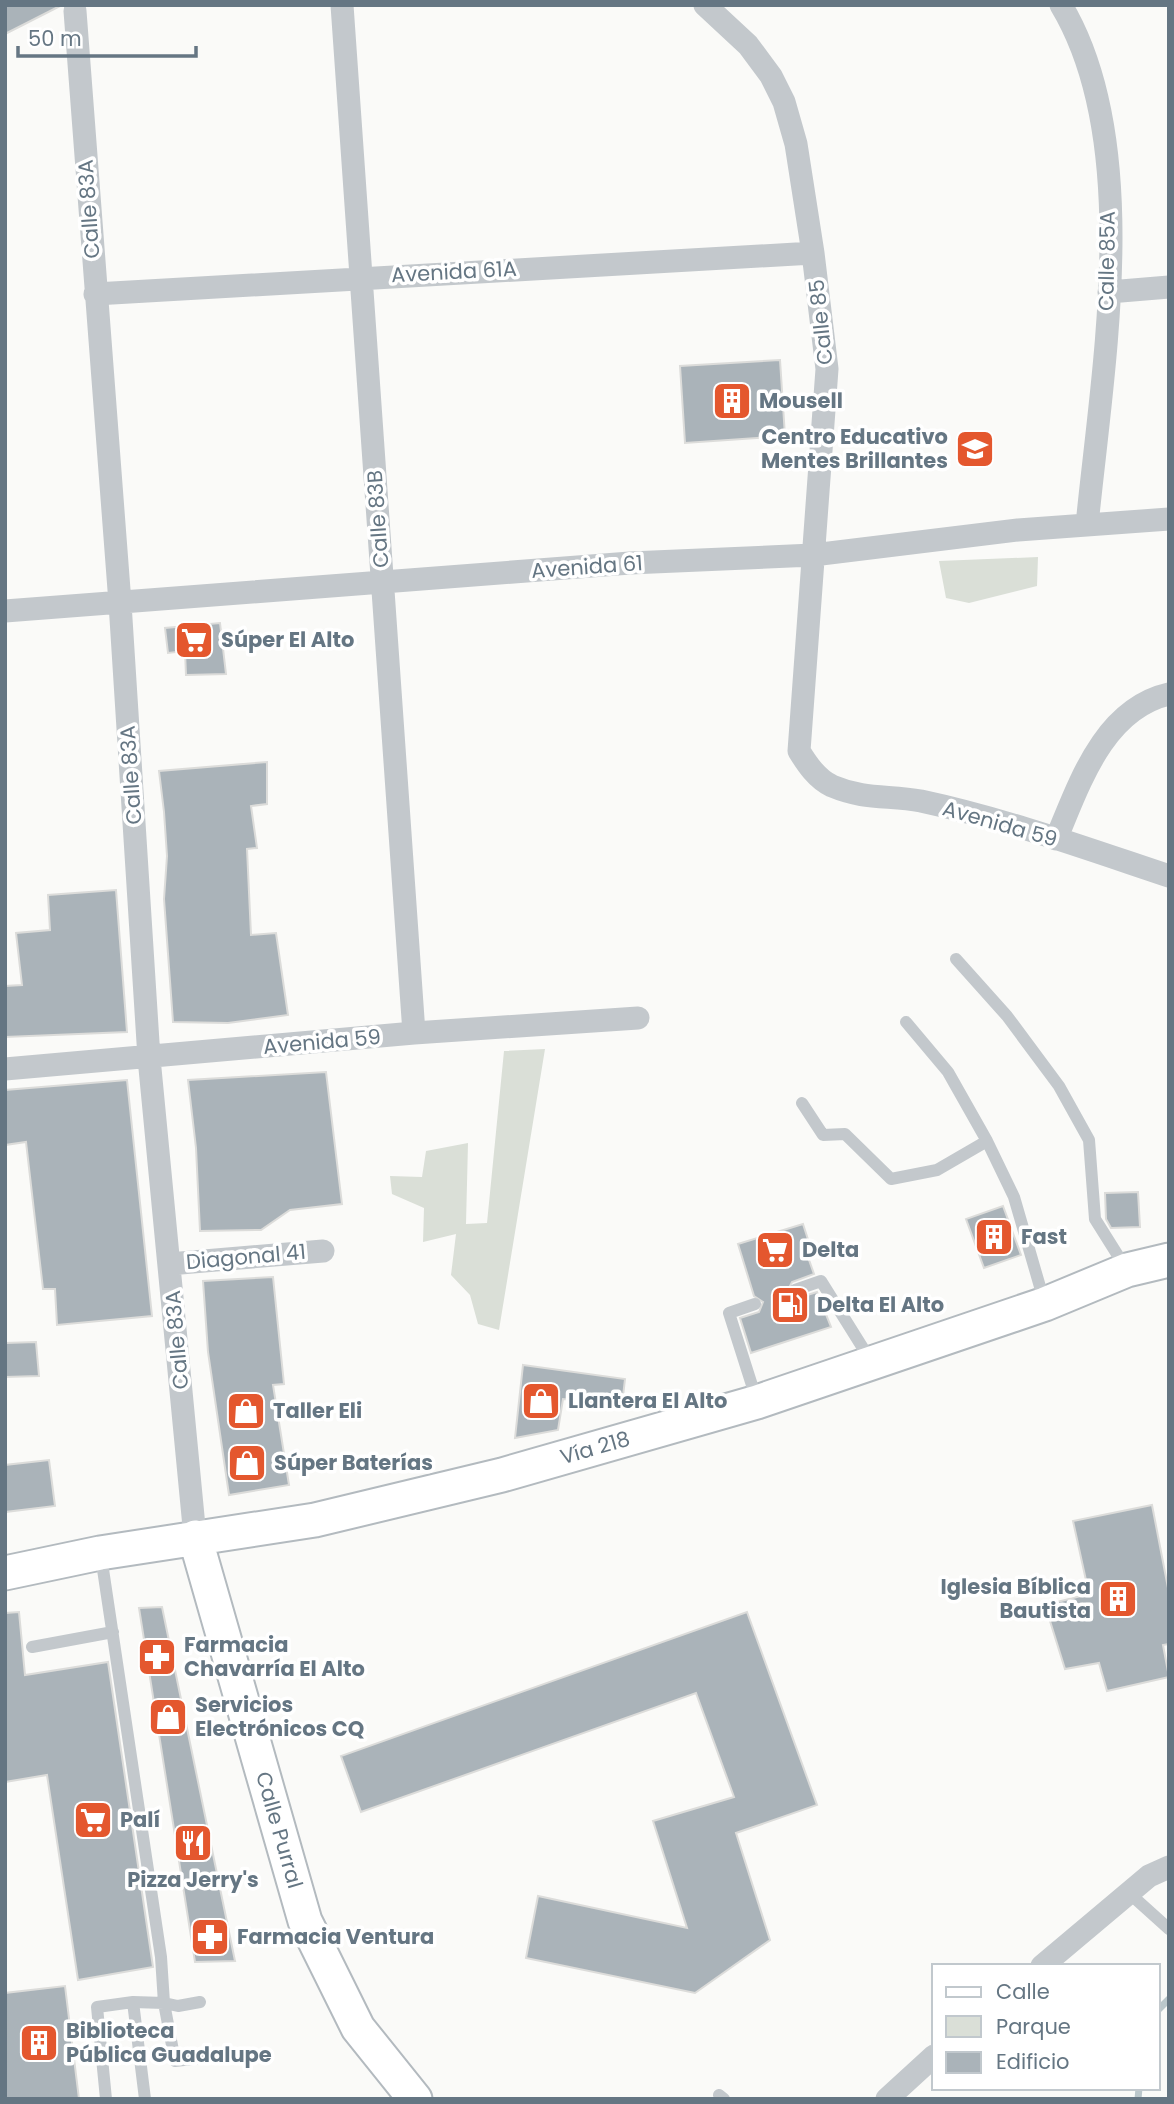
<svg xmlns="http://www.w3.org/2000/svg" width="1174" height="2104" font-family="Poppins,sans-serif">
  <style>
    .green { fill: #dadfd7 }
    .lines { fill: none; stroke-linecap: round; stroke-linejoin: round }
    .stream { stroke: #bbc7cb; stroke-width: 7 }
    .building { fill: #aab3b9; stroke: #dcdcda; stroke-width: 2 }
    .secondary-casing { stroke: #b3babf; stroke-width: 37 }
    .lane { stroke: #c3c8cc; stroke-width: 12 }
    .street { stroke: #c3c8cc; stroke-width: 23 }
    .secondary { stroke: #fff; stroke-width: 33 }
    .labels { text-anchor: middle; stroke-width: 7; stroke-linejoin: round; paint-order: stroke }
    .street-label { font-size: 21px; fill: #657683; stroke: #fff }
    .poi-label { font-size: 21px; font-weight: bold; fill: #657683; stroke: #fff; text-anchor: start }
  </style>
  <rect width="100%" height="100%" fill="#fafaf8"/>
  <!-- green -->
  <path class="green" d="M 1038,557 L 1037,586 L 969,603 L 946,598 L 939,561 Z
    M 545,1049 L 499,1330 L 478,1324 L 470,1295 L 451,1275 L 456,1234 L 423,1242 L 424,1208 L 392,1194 L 390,1176 L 422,1177 L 426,1151 L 468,1143 L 466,1224 L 487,1223 L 504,1051 Z"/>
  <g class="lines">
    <!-- stream -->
    <path class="stream" d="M 1158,2010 L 1169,1999
      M 1138,2099 L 1139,2088"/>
  </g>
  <!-- building -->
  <path class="building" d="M 5,5 L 62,5 L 5,34 Z
    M 780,360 L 785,436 L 685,443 L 680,366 Z
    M 220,623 L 226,674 L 186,675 L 185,651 L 168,653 L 165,628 Z
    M 267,762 L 267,804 L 251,806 L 257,848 L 247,849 L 251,935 L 276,933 L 288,1015 L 228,1023 L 173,1022 L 164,899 L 167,856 L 164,812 L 159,771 Z
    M 116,890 L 127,1032 L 5,1037 L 5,986 L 22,985 L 16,933 L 50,930 L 48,895 Z
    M 326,1072 L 342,1204 L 290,1210 L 261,1230 L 200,1231 L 196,1148 L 188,1080 Z
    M 127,1080 L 152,1316 L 57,1325 L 55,1289 L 43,1289 L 26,1142 L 5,1145 L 5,1090 Z
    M 1138,1192 L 1140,1227 L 1111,1228 L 1106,1219 L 1105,1193 Z
    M 1003,1206 L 1021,1255 L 984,1268 L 966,1219 Z
    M 803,1224 L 813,1255 L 808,1257 L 814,1274 L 792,1282 L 787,1292 L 794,1299 L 817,1292 L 831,1327 L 751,1353 L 740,1318 L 759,1312 L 763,1302 L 754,1296 L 738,1244 Z
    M 273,1277 L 284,1384 L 273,1385 L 289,1485 L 229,1495 L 208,1352 L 203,1281 Z
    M 36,1342 L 39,1376 L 5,1377 L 5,1343 Z
    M 523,1365 L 625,1379 L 622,1405 L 563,1399 L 558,1430 L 515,1438 Z
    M 49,1460 L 55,1506 L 5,1512 L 5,1465 Z
    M 1152,1505 L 1169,1593 L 1169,1644 L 1163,1645 L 1169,1677 L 1107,1691 L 1099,1663 L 1065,1669 L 1045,1605 L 1089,1594 L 1073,1521 Z
    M 162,1607 L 235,1961 L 195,1962 L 139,1608 Z
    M 19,1612 L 25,1675 L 108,1662 L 153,1967 L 78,1980 L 47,1775 L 5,1782 L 5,1613 Z
    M 747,1612 L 817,1805 L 736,1833 L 770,1940 L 695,1993 L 526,1958 L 538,1896 L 687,1928 L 653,1821 L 734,1797 L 696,1693 L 361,1812 L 341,1756 Z
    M 65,1986 L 79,2099 L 5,2099 L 5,1993 Z"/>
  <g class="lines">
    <!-- secondary casing -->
    <g class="secondary-casing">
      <path id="secondary" d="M 195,1537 L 305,1921 L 358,2028 L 415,2099
        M 5,1573 L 100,1553 L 315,1520 L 502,1475 L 757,1402 L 1045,1304 L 1127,1270 L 1169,1260"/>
    </g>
    <!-- lane -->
    <path class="lane" d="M 956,959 L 1007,1016 L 1059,1086 L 1089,1140 L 1095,1219 L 1127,1270
      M 906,1022 L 948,1072 L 987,1141
      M 802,1103 L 823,1135 L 845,1134 L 891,1179 L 937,1170 L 987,1141 L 1014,1197 L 1045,1304
      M 795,1290 L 821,1281 L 871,1361
      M 755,1304 L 729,1313 L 757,1401
      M 101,1556 L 161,1957 L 164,2003 L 133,2002
      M 32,1647 L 113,1632
      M 1129,1893 L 1169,1929
      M 200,2002 L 178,2006 L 164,2003 L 175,2061 L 210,2057
      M 719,2095 L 724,2099
      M 106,2099 L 97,2007 L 133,2002 L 145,2099"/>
    <!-- street -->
    <path class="street" d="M 342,5 L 414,1033
      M 705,5 L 748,45 L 771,76 L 784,102 L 796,144 L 813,253 L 827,369 L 799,751 C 807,764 817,779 832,786 C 865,800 888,795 921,801 C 1005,819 1088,849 1169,876
      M 1061,5 C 1144,143 1102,371 1087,525
      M 75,11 L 120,603 L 149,1058 L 195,1537
      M 1109,292 L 1169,287
      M 95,294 L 813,253
      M 5,611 L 630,563 L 813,555 L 1018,530 L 1169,519
      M 1056,839 C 1079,785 1103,709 1169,694
      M 5,1069 L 414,1033 L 638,1018
      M 169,1264 L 323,1251
      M 1042,1966 L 1149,1876 L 1169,1867
      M 887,2099 L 934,2056"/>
    <!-- secondary -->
    <use href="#secondary" class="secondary"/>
  </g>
  <!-- icons -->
  <defs>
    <g id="building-square" transform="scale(2.0125)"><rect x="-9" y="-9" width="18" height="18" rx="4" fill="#e4572e" stroke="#fff"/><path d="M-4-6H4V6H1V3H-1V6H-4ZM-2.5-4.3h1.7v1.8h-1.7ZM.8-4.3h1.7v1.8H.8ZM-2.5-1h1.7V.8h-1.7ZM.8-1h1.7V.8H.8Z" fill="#fff"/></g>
    <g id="school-square" transform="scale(2.0125)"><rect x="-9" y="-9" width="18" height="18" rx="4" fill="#e4572e" stroke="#fff"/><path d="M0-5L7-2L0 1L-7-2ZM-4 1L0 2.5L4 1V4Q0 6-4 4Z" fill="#fff"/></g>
    <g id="supermarket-square" transform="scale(2.0125)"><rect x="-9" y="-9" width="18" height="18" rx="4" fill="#e4572e" stroke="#fff"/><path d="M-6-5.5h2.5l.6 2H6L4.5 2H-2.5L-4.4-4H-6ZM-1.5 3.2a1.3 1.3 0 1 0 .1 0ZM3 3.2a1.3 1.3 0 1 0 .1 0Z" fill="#fff"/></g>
    <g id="fuel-square" transform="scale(2.0125)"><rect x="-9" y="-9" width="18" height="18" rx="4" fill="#e4572e" stroke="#fff"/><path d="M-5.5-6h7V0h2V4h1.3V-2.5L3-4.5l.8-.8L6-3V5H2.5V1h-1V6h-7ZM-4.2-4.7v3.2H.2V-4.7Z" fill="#fff"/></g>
    <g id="shop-square" transform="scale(2.0125)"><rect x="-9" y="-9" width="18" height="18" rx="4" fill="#e4572e" stroke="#fff"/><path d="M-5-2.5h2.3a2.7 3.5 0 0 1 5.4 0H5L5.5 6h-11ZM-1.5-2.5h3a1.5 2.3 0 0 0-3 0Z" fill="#fff"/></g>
    <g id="pharmacy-square" transform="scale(2.0125)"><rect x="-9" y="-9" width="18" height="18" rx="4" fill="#e4572e" stroke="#fff"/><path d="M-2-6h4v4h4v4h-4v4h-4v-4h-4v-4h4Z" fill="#fff"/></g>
    <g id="restaurant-square" transform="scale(2.0125)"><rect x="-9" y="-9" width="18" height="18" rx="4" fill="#e4572e" stroke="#fff"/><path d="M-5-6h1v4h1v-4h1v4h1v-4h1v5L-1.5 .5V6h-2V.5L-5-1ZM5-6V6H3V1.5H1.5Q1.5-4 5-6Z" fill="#fff"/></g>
  </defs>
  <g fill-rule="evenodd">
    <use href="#building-square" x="732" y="401"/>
    <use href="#school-square" x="975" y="449"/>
    <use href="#supermarket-square" x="194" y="640"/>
    <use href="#building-square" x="994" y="1237"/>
    <use href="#supermarket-square" x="775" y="1250"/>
    <use href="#fuel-square" x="790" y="1305"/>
    <use href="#shop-square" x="541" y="1401"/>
    <use href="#shop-square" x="246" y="1411"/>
    <use href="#shop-square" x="247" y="1463"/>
    <use href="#building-square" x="1118" y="1599"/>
    <use href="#pharmacy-square" x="157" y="1657"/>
    <use href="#shop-square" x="168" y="1717"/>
    <use href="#supermarket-square" x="93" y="1820"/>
    <use href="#restaurant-square" x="193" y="1843"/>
    <use href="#pharmacy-square" x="210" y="1937"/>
    <use href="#building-square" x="39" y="2043"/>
  </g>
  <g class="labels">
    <!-- street labels -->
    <g class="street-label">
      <text transform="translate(89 209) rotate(-94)" y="7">Calle 83A</text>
      <text transform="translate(1107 261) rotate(-89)" y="7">Calle 85A</text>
      <text transform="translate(454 272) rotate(-3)" y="7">Avenida 61A</text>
      <text transform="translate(821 322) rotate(-96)" y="7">Calle 85</text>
      <text transform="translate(378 519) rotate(-94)" y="7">Calle 83B</text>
      <text transform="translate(587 567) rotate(-4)" y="7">Avenida 61</text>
      <text transform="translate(131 775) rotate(-94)" y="7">Calle 83A</text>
      <text transform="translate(1000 824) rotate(16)" y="7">Avenida 59</text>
      <text transform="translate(322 1042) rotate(-5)" y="7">Avenida 59</text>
      <text transform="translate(246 1257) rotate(-5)" y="7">Diagonal 41</text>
      <text transform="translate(177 1340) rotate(-95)" y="7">Calle 83A</text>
      <text transform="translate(595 1448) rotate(-16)" y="7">Vía 218</text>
      <text transform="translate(279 1830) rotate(74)" y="7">Calle Purral</text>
    </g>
    <!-- poi labels -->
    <g class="poi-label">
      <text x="759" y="408">Mousell</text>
      <text x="948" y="444" text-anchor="end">Centro Educativo<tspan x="948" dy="24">Mentes Brillantes</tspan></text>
      <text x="221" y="647">Súper El Alto</text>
      <text x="1021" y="1244">Fast</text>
      <text x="802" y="1257">Delta</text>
      <text x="817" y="1312">Delta El Alto</text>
      <text x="568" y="1408">Llantera El Alto</text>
      <text x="273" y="1418">Taller Eli</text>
      <text x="274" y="1470">Súper Baterías</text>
      <text x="1091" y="1594" text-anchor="end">Iglesia Bíblica<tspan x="1091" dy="24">Bautista</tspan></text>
      <text x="184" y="1652">Farmacia<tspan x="184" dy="24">Chavarría El Alto</tspan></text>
      <text x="195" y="1712">Servicios<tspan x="195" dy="24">Electrónicos CQ</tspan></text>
      <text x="120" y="1827">Palí</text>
      <text x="193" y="1887" text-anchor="middle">Pizza Jerry's</text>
      <text x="237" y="1944">Farmacia Ventura</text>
      <text x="66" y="2038">Biblioteca<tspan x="66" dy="24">Pública Guadalupe</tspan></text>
    </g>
  </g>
  <!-- border -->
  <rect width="1174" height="2104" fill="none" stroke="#657683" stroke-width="14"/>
  <!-- legend -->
  <rect x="932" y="1964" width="228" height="126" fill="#ffffff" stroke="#c1c8cd" stroke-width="2"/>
  <rect x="946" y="1987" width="35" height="10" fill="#ffffff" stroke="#c1c8cd" stroke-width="2"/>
  <text x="996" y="1999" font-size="21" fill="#657683">Calle</text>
  <rect x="946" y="2016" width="35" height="21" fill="#dadfd7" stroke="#c1c8cd" stroke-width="2"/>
  <text x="996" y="2034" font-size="21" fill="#657683">Parque</text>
  <rect x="946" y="2052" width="35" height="21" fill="#aab3b9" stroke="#c1c8cd" stroke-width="2"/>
  <text x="996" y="2069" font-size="21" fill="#657683">Edificio</text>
  <!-- scale -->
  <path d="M18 46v10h178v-10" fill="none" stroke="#657683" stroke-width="3.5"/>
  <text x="28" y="46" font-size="21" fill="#657683" stroke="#ffffff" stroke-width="5" paint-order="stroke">50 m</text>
</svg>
